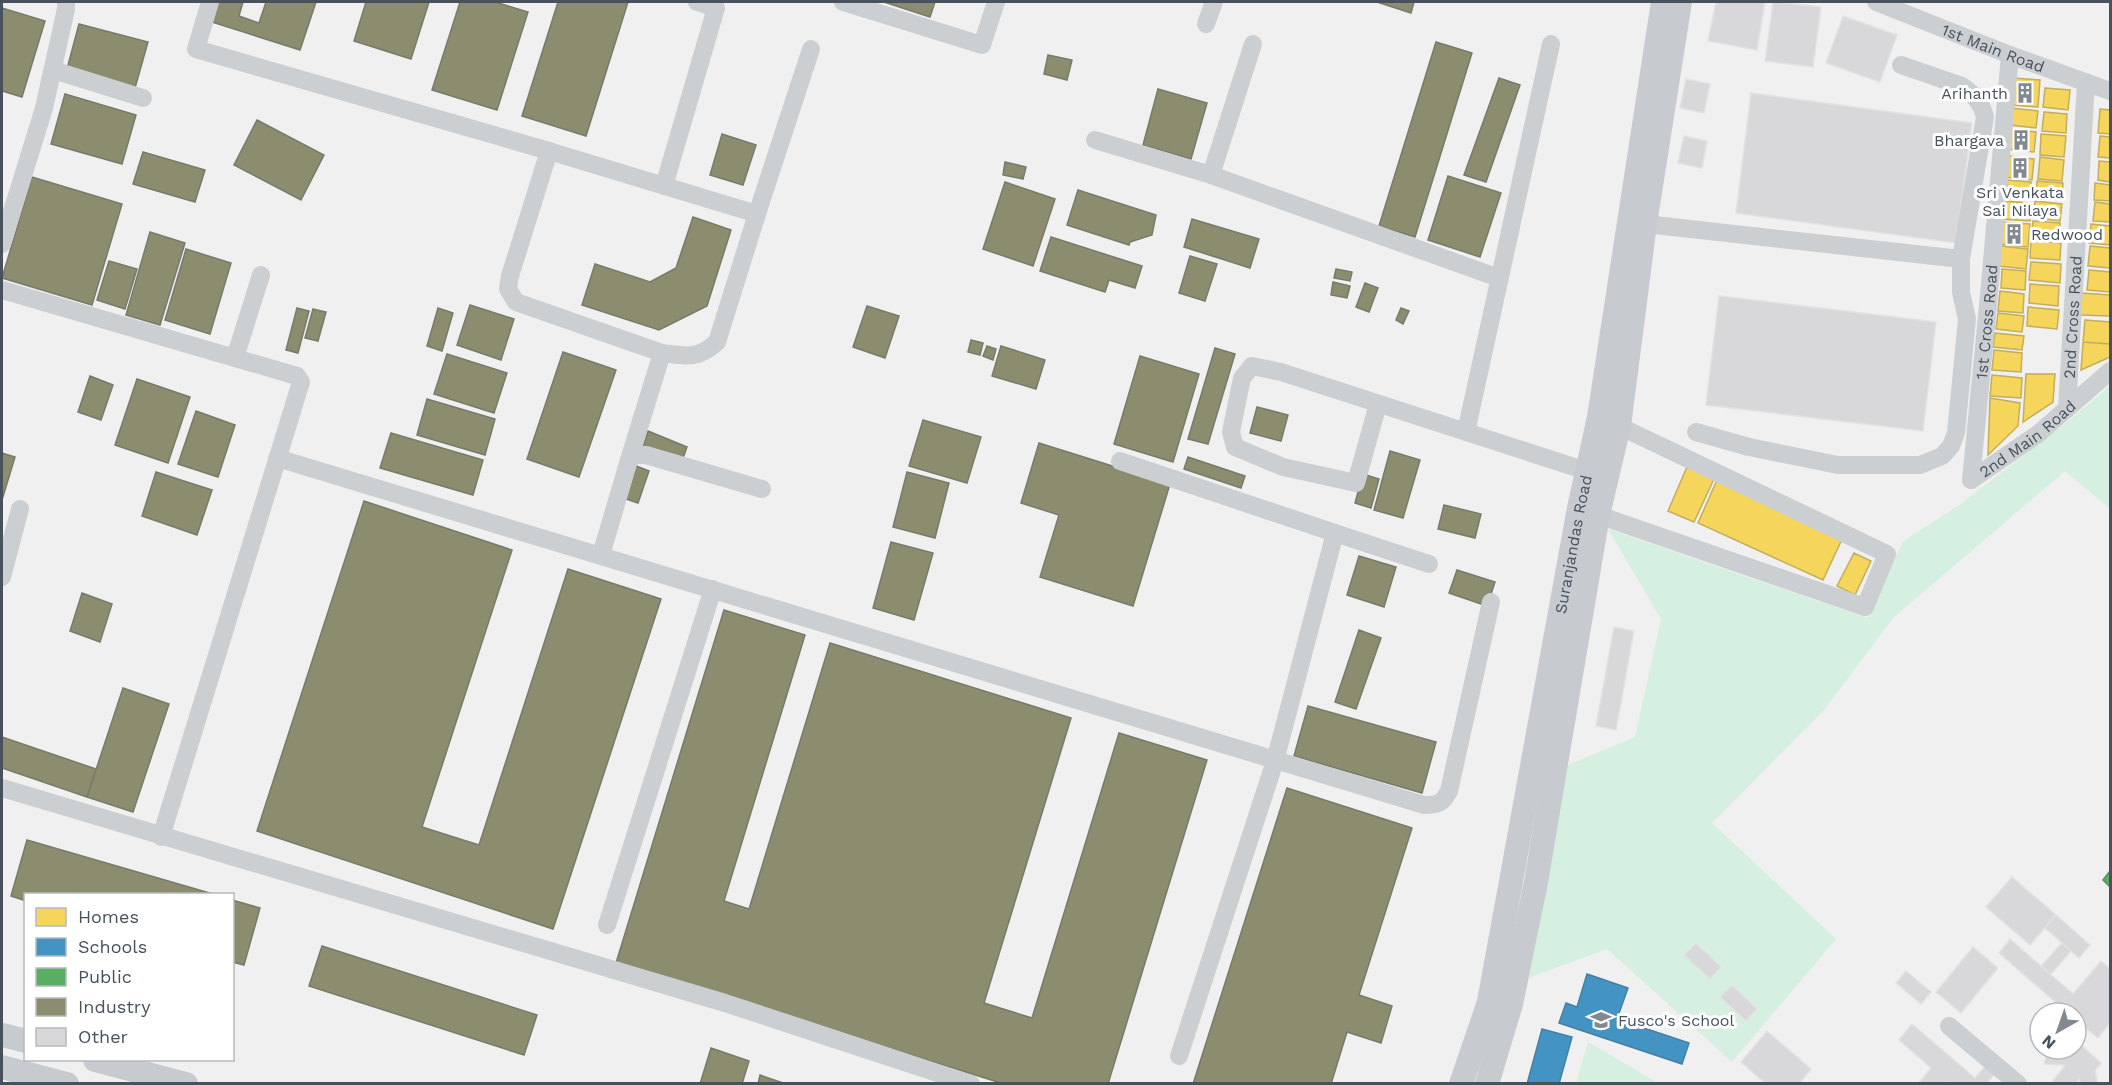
<svg xmlns="http://www.w3.org/2000/svg" width="2112" height="1085" font-family="'Work Sans',sans-serif">
  <style>
    .green { fill: #d5efe0 }
    .homes { fill: #f6d55c; stroke: #c2ae5c; stroke-width: 1.5 }
    .schools { fill: #4393c3; stroke: #4480a4; stroke-width: 1.5 }
    .public { fill: #5aae61; stroke: #549260; stroke-width: 1.5 }
    .industry { fill: #8c8c6e; stroke: #777b69; stroke-width: 1.5 }
    .building { fill: #d8d8da; stroke: #e2e2e3; stroke-width: 1.5 }
    .lines { fill: none; stroke-linecap: round; stroke-linejoin: round }
    .minor { stroke: #cccfd1; stroke-width: 18 }
    .major { stroke: #c7cbcf; stroke-width: 24 }
    .labels { text-anchor: middle; stroke-width: 6; stroke-linejoin: round; paint-order: stroke }
    .street-label { font-size: 16px; fill: #47525d; stroke: #fff }
    .poi-label { font-size: 16px; fill: #47525d; stroke: #fff; text-anchor: end }
  </style>
  <rect width="100%" height="100%" fill="#f1f0f0"/>
  <!-- green -->
  <path class="green" d="M 2110,386 L 2110,509 L 2065,471 L 1893,618 L 1824,710 L 1712,823 L 1836,939 L 1732,1062 L 1607,949 L 1528,978 L 1568,765 L 1635,737 L 1661,619 L 1608,529 L 1868,618 L 1903,541 L 1958,506 L 2062,426 Z
    M 1588,1042 L 1658,1083 L 1576,1083 Z"/>
  <!-- homes -->
  <path class="homes" d="M 2013,78 L 2040,80 L 2038,107 L 2011,105 Z
    M 2045,88 L 2070,90 L 2068,110 L 2043,107 Z
    M 2011,108 L 2038,111 L 2036,128 L 2010,125 Z
    M 2100,109 L 2110,110 L 2110,134 L 2098,133 Z
    M 2044,112 L 2067,114 L 2066,133 L 2042,131 Z
    M 2009,129 L 2036,132 L 2034,152 L 2007,149 Z
    M 2041,134 L 2066,136 L 2064,157 L 2040,155 Z
    M 2100,136 L 2110,137 L 2110,158 L 2098,157 Z
    M 2008,156 L 2034,159 L 2032,180 L 2005,177 Z
    M 2040,157 L 2064,160 L 2062,181 L 2038,179 Z
    M 2099,161 L 2110,162 L 2110,182 L 2098,180 Z
    M 2007,180 L 2031,182 L 2030,200 L 2006,198 Z
    M 2037,181 L 2063,183 L 2062,200 L 2036,198 Z
    M 2095,183 L 2110,185 L 2110,201 L 2094,200 Z
    M 2003,201 L 2031,203 L 2030,221 L 2001,219 Z
    M 2035,201 L 2062,204 L 2060,221 L 2034,218 Z
    M 2095,202 L 2110,204 L 2110,222 L 2093,221 Z
    M 2033,221 L 2060,223 L 2059,241 L 2031,239 Z
    M 2001,222 L 2030,224 L 2028,247 L 1999,244 Z
    M 2091,224 L 2110,226 L 2110,245 L 2089,243 Z
    M 2031,241 L 2061,243 L 2060,260 L 2030,258 Z
    M 2001,246 L 2028,249 L 2026,269 L 1999,266 Z
    M 2090,246 L 2110,248 L 2110,268 L 2088,266 Z
    M 2031,262 L 2061,264 L 2060,283 L 2029,280 Z
    M 2002,269 L 2026,271 L 2025,290 L 2001,288 Z
    M 2089,270 L 2110,272 L 2110,292 L 2087,290 Z
    M 2030,284 L 2059,286 L 2058,306 L 2029,303 Z
    M 2000,291 L 2024,294 L 2023,313 L 1998,311 Z
    M 2081,293 L 2110,295 L 2110,316 L 2080,315 Z
    M 2028,307 L 2059,310 L 2057,329 L 2027,326 Z
    M 1998,313 L 2024,316 L 2022,332 L 1996,329 Z
    M 2085,320 L 2110,322 L 2110,344 L 2083,342 Z
    M 1995,333 L 2024,336 L 2022,350 L 1993,347 Z
    M 2083,342 L 2110,344 L 2110,357 L 2081,370 Z
    M 1994,350 L 2022,353 L 2021,372 L 1992,370 Z
    M 2026,374 L 2055,374 L 2053,402 L 2023,422 Z
    M 1992,375 L 2022,378 L 2021,398 L 1990,396 Z
    M 1990,398 L 2020,403 L 2018,426 L 1988,455 Z
    M 1687,467 L 1714,479 L 1694,522 L 1668,511 Z
    M 1717,480 L 1843,537 L 1823,580 L 1698,523 Z
    M 1854,553 L 1871,561 L 1855,595 L 1837,586 Z"/>
  <!-- schools -->
  <path class="schools" d="M 1587,974 L 1628,988 L 1617,1019 L 1689,1043 L 1682,1064 L 1559,1023 L 1566,1003 L 1577,1007 Z
    M 1542,1029 L 1572,1037 L 1559,1084 L 1527,1084 Z"/>
  <!-- public -->
  <path class="public" d="M 2110,871 L 2110,887 L 2103,880 Z"/>
  <!-- industry -->
  <path class="industry" d="M 218,2 L 243,2 L 239,16 L 259,23 L 266,2 L 316,2 L 300,50 L 212,22 Z
    M 366,2 L 429,2 L 411,59 L 354,41 Z
    M 460,2 L 495,2 L 528,12 L 497,110 L 432,90 Z
    M 558,2 L 628,2 L 586,136 L 522,116 Z
    M 884,2 L 935,2 L 930,17 Z
    M 1377,2 L 1414,2 L 1411,13 Z
    M 2,8 L 45,21 L 22,97 L 2,91 Z
    M 79,24 L 148,42 L 135,88 L 67,69 Z
    M 1436,42 L 1472,53 L 1415,237 L 1379,226 Z
    M 1048,55 L 1072,60 L 1067,80 L 1044,74 Z
    M 1499,78 L 1520,85 L 1486,182 L 1464,175 Z
    M 1158,89 L 1207,103 L 1191,159 L 1143,145 Z
    M 65,94 L 136,115 L 122,164 L 51,144 Z
    M 257,120 L 324,155 L 301,200 L 234,165 Z
    M 722,134 L 756,145 L 743,185 L 710,175 Z
    M 143,152 L 205,170 L 195,202 L 133,184 Z
    M 1005,162 L 1026,167 L 1023,179 L 1003,175 Z
    M 1448,176 L 1501,193 L 1480,257 L 1428,240 Z
    M 32,177 L 122,204 L 92,305 L 2,278 Z
    M 1005,182 L 1055,199 L 1033,266 L 983,249 Z
    M 1078,190 L 1156,215 L 1152,235 L 1130,242 L 1129,245 L 1067,225 Z
    M 693,217 L 731,230 L 707,306 L 659,330 L 582,305 L 595,264 L 650,282 L 676,268 Z
    M 1192,219 L 1259,239 L 1250,268 L 1184,247 Z
    M 150,232 L 185,243 L 160,325 L 126,315 Z
    M 1051,237 L 1142,266 L 1135,288 L 1109,280 L 1105,292 L 1040,271 Z
    M 186,249 L 231,263 L 210,334 L 165,320 Z
    M 1190,256 L 1217,264 L 1205,301 L 1179,293 Z
    M 109,261 L 137,269 L 125,309 L 97,300 Z
    M 1336,269 L 1352,272 L 1350,281 L 1334,278 Z
    M 1333,282 L 1350,286 L 1347,298 L 1331,295 Z
    M 1365,283 L 1378,288 L 1369,312 L 1356,307 Z
    M 470,305 L 514,319 L 501,360 L 457,345 Z
    M 867,306 L 899,316 L 885,358 L 853,347 Z
    M 297,308 L 309,311 L 298,353 L 286,350 Z
    M 438,308 L 453,313 L 442,351 L 427,346 Z
    M 1401,308 L 1409,311 L 1403,324 L 1396,320 Z
    M 313,309 L 326,312 L 318,341 L 305,338 Z
    M 971,340 L 983,343 L 980,355 L 968,352 Z
    M 987,346 L 996,349 L 993,360 L 983,356 Z
    M 1001,346 L 1045,360 L 1036,389 L 992,376 Z
    M 1215,348 L 1235,354 L 1208,444 L 1188,439 Z
    M 563,352 L 616,370 L 579,477 L 527,459 Z
    M 447,354 L 507,373 L 494,413 L 434,394 Z
    M 1140,356 L 1199,374 L 1173,462 L 1114,444 Z
    M 90,376 L 113,385 L 101,420 L 78,412 Z
    M 137,379 L 190,397 L 168,463 L 115,445 Z
    M 427,399 L 495,419 L 485,455 L 417,435 Z
    M 1257,407 L 1288,415 L 1281,441 L 1250,433 Z
    M 196,411 L 235,425 L 218,477 L 178,464 Z
    M 923,420 L 981,437 L 967,483 L 909,466 Z
    M 648,431 L 687,447 L 682,461 L 643,446 Z
    M 391,433 L 483,460 L 473,495 L 380,468 Z
    M 1039,443 L 1170,484 L 1133,606 L 1040,577 L 1059,515 L 1021,503 Z
    M 1390,451 L 1420,460 L 1403,518 L 1374,510 Z
    M 2,453 L 15,457 L 2,500 Z
    M 1188,457 L 1245,476 L 1241,488 L 1184,469 Z
    M 631,464 L 649,471 L 638,503 L 620,497 Z
    M 156,472 L 212,490 L 197,535 L 142,516 Z
    M 907,472 L 949,483 L 935,538 L 893,527 Z
    M 1363,474 L 1379,479 L 1371,508 L 1355,503 Z
    M 364,501 L 512,550 L 422,827 L 479,845 L 568,569 L 661,599 L 553,929 L 257,831 Z
    M 1444,505 L 1481,514 L 1475,538 L 1438,529 Z
    M 891,542 L 933,553 L 914,620 L 873,608 Z
    M 1359,556 L 1396,567 L 1384,607 L 1347,595 Z
    M 1457,570 L 1495,582 L 1487,606 L 1449,593 Z
    M 82,593 L 112,604 L 100,642 L 70,631 Z
    M 724,610 L 805,635 L 724,901 L 749,909 L 830,643 L 1071,718 L 984,1003 L 1032,1018 L 1119,733 L 1207,760 L 1108,1084 L 1004,1084 L 616,963 Z
    M 1359,630 L 1381,638 L 1356,709 L 1335,702 Z
    M 123,688 L 169,704 L 133,812 L 87,797 Z
    M 1308,706 L 1436,742 L 1422,793 L 1294,756 Z
    M 2,737 L 96,769 L 87,797 L 2,768 Z
    M 1287,788 L 1412,828 L 1359,995 L 1392,1006 L 1381,1043 L 1347,1032 L 1331,1084 L 1193,1084 Z
    M 27,840 L 213,894 L 26,894 L 26,901 L 11,896 Z
    M 232,900 L 260,908 L 244,965 L 232,962 Z
    M 322,946 L 537,1015 L 524,1055 L 309,986 Z
    M 711,1048 L 749,1061 L 742,1084 L 700,1084 Z
    M 760,1075 L 786,1084 L 758,1084 Z"/>
  <!-- building -->
  <path class="building" d="M 1716,2 L 1765,2 L 1757,50 L 1708,41 Z
    M 1773,2 L 1821,7 L 1813,67 L 1765,61 Z
    M 1843,16 L 1897,35 L 1880,82 L 1826,63 Z
    M 1686,79 L 1710,84 L 1704,113 L 1680,108 Z
    M 1751,93 L 1972,123 L 1956,243 L 1736,213 Z
    M 1684,136 L 1707,141 L 1702,168 L 1678,163 Z
    M 1719,296 L 1936,322 L 1923,431 L 1706,405 Z
    M 1614,627 L 1634,631 L 1616,730 L 1596,726 Z
    M 2012,877 L 2056,915 L 2030,945 L 1986,907 Z
    M 2056,915 L 2090,945 L 2079,958 L 2045,928 Z
    M 2010,939 L 2073,994 L 2101,961 L 2110,969 L 2110,1023 L 2098,1038 L 2076,1020 L 2076,1013 L 2068,1013 L 1999,953 Z
    M 1696,943 L 1721,967 L 1710,979 L 1684,955 Z
    M 2062,943 L 2071,951 L 2051,974 L 2041,966 Z
    M 1973,947 L 1998,968 L 1961,1013 L 1936,992 Z
    M 1906,971 L 1931,992 L 1921,1004 L 1896,983 Z
    M 1732,985 L 1757,1009 L 1746,1021 L 1720,997 Z
    M 1912,1024 L 1975,1078 L 1986,1065 L 1995,1073 L 1987,1084 L 1948,1084 L 1946,1082 L 1944,1084 L 1918,1084 L 1931,1068 L 1899,1040 Z
    M 1767,1031 L 1811,1069 L 1799,1084 L 1766,1084 L 1741,1062 Z
    M 2079,1043 L 2101,1063 L 2095,1071 L 2098,1084 L 2081,1084 L 2079,1079 L 2075,1084 L 2051,1084 L 2065,1065 L 2044,1064 L 2048,1050 L 2071,1053 Z"/>
  <g class="lines">
    <!-- minor -->
    <g class="minor">
      <path d="M 210,2 L 196,49 L 549,151 L 510,276 L 508,289 L 516,302 L 662,353 L 629,460"/>
      <path d="M 843,2 L 982,45 L 996,2"/>
      <path id="s1" d="M 1876,2 L 2010,55 L 2110,91"/>
      <path d="M 1206,24 L 1214,2"/>
      <path d="M 53,70 L 143,98"/>
      <path d="M 1095,140 L 1211,175 L 1499,278"/>
      <path d="M 549,151 L 757,214 L 811,49"/>
      <path d="M 1211,175 L 1253,44"/>
      <path d="M 664,186 L 716,8 L 697,2"/>
      <path d="M 1645,224 L 1961,259"/>
      <path d="M 2,244 L 44,108 L 66,9 L 66,2"/>
      <path d="M 2,290 L 297,376 L 301,382 L 161,837"/>
      <path d="M 662,353 C 687,356 697,360 717,342 L 757,214"/>
      <path d="M 235,358 L 261,275"/>
      <path d="M 1378,404 L 1356,483 L 1283,467 L 1235,447 L 1231,432 L 1242,378 L 1252,366 L 1281,372 L 1599,475"/>
      <path id="s2" d="M 2067,409 L 2086,82"/>
      <path d="M 1466,432 L 1551,44"/>
      <path d="M 1696,432 L 1749,447 L 1838,465 L 1920,465 L 1942,456 L 1951,446 L 1956,433 L 1967,319 L 1961,292 L 1961,259 L 1985,117 C 1982,103 1974,94 1962,86 L 1901,65"/>
      <path d="M 277,458 L 1424,805 C 1438,805 1442,804 1449,791 L 1491,602"/>
      <path d="M 1120,461 L 1335,533 L 1275,761 L 1179,1056"/>
      <path id="s3" d="M 1971,480 L 1989,295 L 2010,55"/>
      <path id="s4" d="M 1971,480 L 2038,434 L 2110,371"/>
      <path d="M 1598,515 L 1865,607 L 1887,554 L 1619,426"/>
      <path d="M 1335,533 L 1429,564"/>
      <path d="M 601,555 L 629,460 L 636,455 L 646,455 L 762,489"/>
      <path d="M 2,577 L 20,509"/>
      <path d="M 2,788 L 725,1003 L 971,1084"/>
      <path d="M 607,925 L 713,589"/>
      <path d="M 1949,1026 L 2018,1084"/>
    </g>
    <!-- major -->
    <g class="major">
      <path d="M 2,1035 L 26,1041"/>
      <path d="M 95,1060 L 186,1084"/>
      <path d="M 2,1067 L 67,1084"/>
      <path id="s5" d="M 1461,1084 L 1489,1002 L 1579,508 L 1599,417 L 1663,2"/>
      <path d="M 1487,1084 L 1511,1004 L 1536,882 L 1598,515 L 1619,426 L 1645,224 L 1680,2"/>
    </g>
  </g>
  <!-- icons -->
  <defs>
    <g id="building-bare" transform="scale(1.62)"><path d="M-4-6H4V6H1V3H-1V6H-4ZM-2.5-4.3h1.7v1.8h-1.7ZM.8-4.3h1.7v1.8H.8ZM-2.5-1h1.7V.8h-1.7ZM.8-1h1.7V.8H.8Z" fill="#828990" stroke="#fff" stroke-width="2.5" paint-order="stroke"/></g>
    <g id="school-bare" transform="scale(1.62)"><path d="M0-5L7-2L0 1L-7-2ZM-4 1L0 2.5L4 1V4Q0 6-4 4Z" fill="#828990" stroke="#fff" stroke-width="2.5" paint-order="stroke"/></g>
  </defs>
  <g fill-rule="evenodd">
    <use href="#building-bare" x="2025" y="93"/>
    <use href="#building-bare" x="2021" y="140"/>
    <use href="#building-bare" x="2020" y="168"/>
    <use href="#building-bare" x="2014" y="234"/>
    <use href="#school-bare" x="1601" y="1020"/>
  </g>
  <g class="labels">
    <!-- street labels -->
    <g class="street-label">
      <text dy="6" stroke="none"><textPath href="#s1" startOffset="126">1st Main Road</textPath></text>
      <text dy="6" stroke="none"><textPath href="#s2" startOffset="92">2nd Cross Road</textPath></text>
      <text dy="6" stroke="none"><textPath href="#s3" startOffset="159">1st Cross Road</textPath></text>
      <text dy="6" stroke="none"><textPath href="#s4" startOffset="70">2nd Main Road</textPath></text>
      <text dy="6" stroke="none"><textPath href="#s5" startOffset="552">Suranjandas Road</textPath></text>
    </g>
    <!-- poi labels -->
    <g class="poi-label">
      <text x="2008" y="99">Arihanth</text>
      <text x="2004" y="146">Bhargava</text>
      <text x="2020" y="198" text-anchor="middle">Sri Venkata<tspan x="2020" dy="18">Sai Nilaya</tspan></text>
      <text x="2031" y="240" text-anchor="start">Redwood</text>
      <text x="1618" y="1026" text-anchor="start">Fusco's School</text>
    </g>
  </g>
  <!-- border -->
  <rect width="2112" height="1085" fill="none" stroke="#47525d" stroke-width="6"/>
  <!-- legend -->
  <rect x="24" y="893" width="210" height="168" fill="#ffffff" stroke="#b5babe" stroke-width="1.5"/>
  <rect x="36" y="908" width="30" height="18" fill="#f6d55c" stroke="#b5babe" stroke-width="1.5"/>
  <text x="78" y="923" font-size="18" fill="#47525d">Homes</text>
  <rect x="36" y="938" width="30" height="18" fill="#4393c3" stroke="#b5babe" stroke-width="1.5"/>
  <text x="78" y="953" font-size="18" fill="#47525d">Schools</text>
  <rect x="36" y="968" width="30" height="18" fill="#5aae61" stroke="#b5babe" stroke-width="1.5"/>
  <text x="78" y="983" font-size="18" fill="#47525d">Public</text>
  <rect x="36" y="998" width="30" height="18" fill="#8c8c6e" stroke="#b5babe" stroke-width="1.5"/>
  <text x="78" y="1013" font-size="18" fill="#47525d">Industry</text>
  <rect x="36" y="1028" width="30" height="18" fill="#d8d8da" stroke="#b5babe" stroke-width="1.5"/>
  <text x="78" y="1043" font-size="18" fill="#47525d">Other</text>
  <!-- north arrow -->
  <g transform="translate(2058 1031) rotate(220)"><circle r="28" fill="#ffffff" stroke="#b5babe" stroke-width="1.5"/>
  <path d="M0-4.5L10 22L0 15L-10 22Z" fill="#828990"/>
  <text y="-9" font-size="16" font-weight="bold" text-anchor="middle" fill="#47525d">N</text>
  </g>
</svg>
